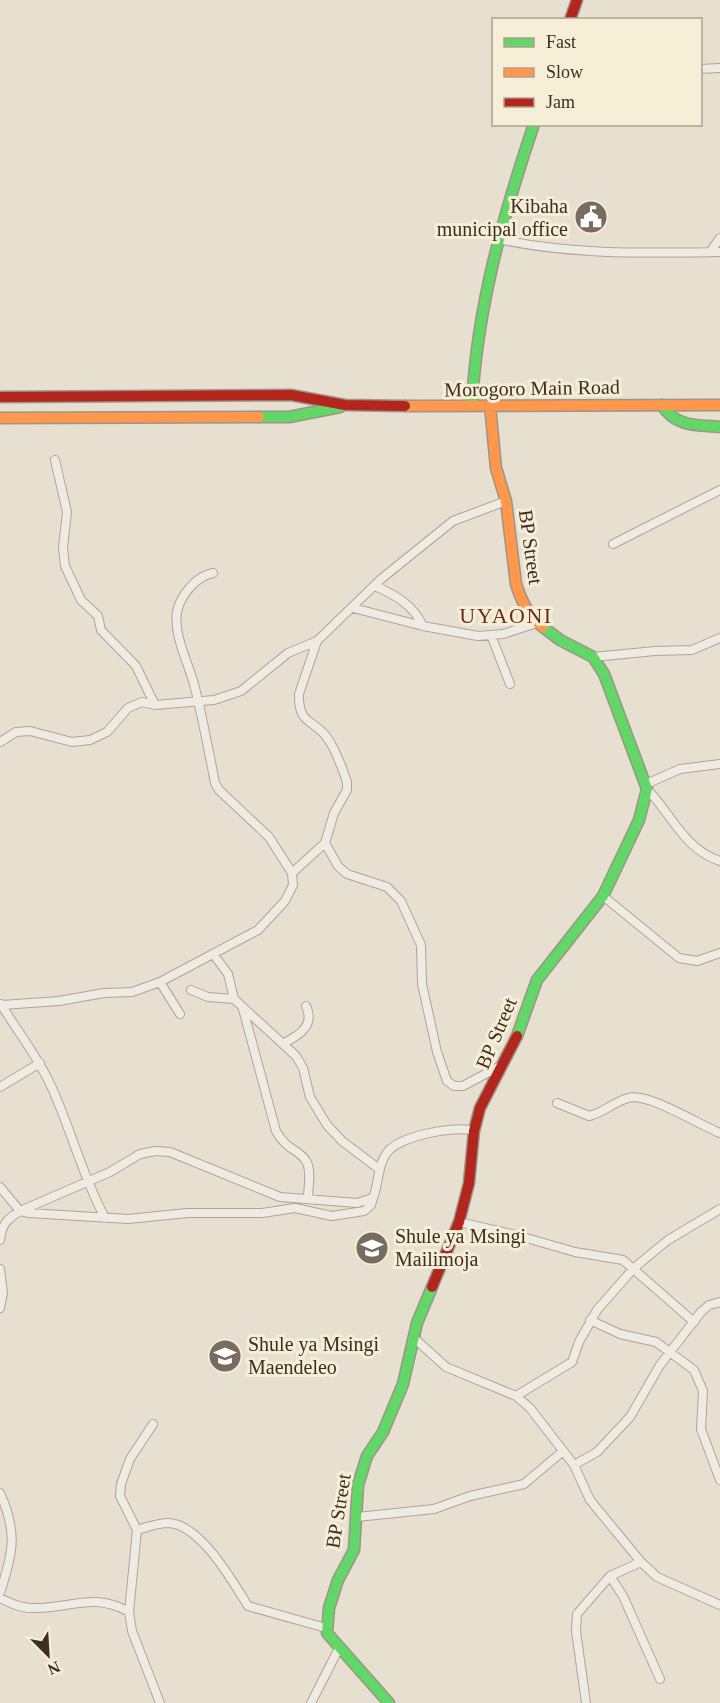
<svg xmlns="http://www.w3.org/2000/svg" width="720" height="1703" font-family="'Times New Roman',serif">
  <style>
    .lines { fill: none; stroke-linecap: round; stroke-linejoin: round }
    .street-casing { stroke: #ada599; stroke-width: 10 }
    .fast-casing { stroke: #9c958a; stroke-width: 13 }
    .slow-casing { stroke: #9c958a; stroke-width: 13 }
    .jam-casing { stroke: #9c958a; stroke-width: 13 }
    .street { stroke: #efebe3; stroke-width: 8 }
    .fast { stroke: #63d668; stroke-width: 10 }
    .slow { stroke: #ff974d; stroke-width: 10 }
    .jam { stroke: #b3261e; stroke-width: 10 }
    .labels { text-anchor: middle; stroke-width: 6; stroke-linejoin: round; paint-order: stroke }
    .poi-label { font-size: 20px; fill: #3d2e20; stroke: #f7eed8; text-anchor: start }
    .street-label { font-size: 20px; fill: #3d2e20; stroke: #f7eed8 }
    .quarter-label { font-size: 22px; letter-spacing: 1.5px; fill: #6b2e1e; stroke: #f7eed8 }
  </style>
  <rect width="100%" height="100%" fill="#e7e0d1"/>
  <g class="lines">
    <!-- street casing -->
    <g class="street-casing">
      <path id="street" d="M 700,69 L 720,68
        M 498,239 C 572,255 645,253 720,252
        M 710,252 L 720,238
        M 55,460 L 67,512 L 63,547 L 65,566 L 81,600 L 98,616 L 101,630 L 136,666 L 155,705
        M 613,544 L 720,490
        M 213,573 C 196,576 180,596 177,612 C 173,636 190,666 195,688 C 203,720 209,752 215,783 L 219,790 L 269,837 L 292,873
        M 375,586 C 397,596 412,604 423,626
        M 353,608 L 423,626 L 478,636 L 503,634 L 537,623
        M 491,635 L 510,684
        M 317,641 L 299,694 C 298,726 315,719 328,739 C 337,752 342,768 347,782 L 347,790 L 334,813 L 325,843 L 338,866 L 347,874 L 387,887 L 401,901 L 421,945 L 422,984 L 437,1052 L 447,1081 L 454,1086 L 463,1086 L 502,1065
        M 593,657 L 655,651 L 692,650 L 720,638
        M 0,742 L 16,732 L 30,731 L 72,742 L 90,740 L 107,732 L 128,708 L 142,702 L 155,705 L 214,700 L 241,691 L 288,653 L 317,641 L 381,579 L 453,521 L 506,501
        M 646,784 L 680,769 L 720,764
        M 647,789 C 672,815 684,849 720,861
        M 603,896 L 679,958 L 697,961 L 720,953
        M 214,955 L 228,974 L 234,999 L 296,1056 L 303,1068 L 310,1097 L 327,1125 L 342,1141 L 379,1169
        M 160,982 L 180,1014
        M 191,990 L 208,997 L 234,999
        M 1,1004 C 17,1031 38,1057 51,1086 C 71,1129 82,1175 105,1218
        M 2,1005 L 59,1001 L 104,993 L 132,992 L 160,982 L 258,930 L 285,901 L 293,885 L 292,873 L 325,843
        M 243,1009 L 276,1131 C 286,1150 300,1150 306,1161 C 312,1170 308,1188 308,1198
        M 284,1043 C 300,1035 315,1025 306,1006
        M 0,1087 L 40,1063
        M 557,1103 L 589,1116 C 603,1113 614,1102 628,1098 C 648,1092 699,1125 720,1133
        M 0,1187 L 20,1211 L 29,1213 L 128,1219 L 187,1213 L 262,1213 L 295,1208 L 332,1216 L 364,1211 L 371,1205 L 373,1198
        M 459,1222 L 516,1235 L 575,1252 L 623,1260 L 694,1322
        M 0,1240 C 2,1224 7,1219 20,1211 L 110,1172 L 140,1154 L 155,1151 L 170,1152 L 280,1197 L 357,1203 L 373,1198 C 379,1184 377,1167 386,1154 C 397,1136 455,1125 474,1131
        M 0,1269 L 3,1293 L 0,1308
        M 590,1320 L 620,1334 L 656,1342 L 694,1370 L 703,1391 L 701,1429 L 720,1480
        M 414,1338 L 446,1367 L 516,1396 L 530,1408 L 574,1465 L 590,1500 L 641,1562 L 657,1577 L 720,1605
        M 516,1396 L 572,1362 L 579,1342 L 597,1310 L 634,1268 L 668,1240 L 720,1209
        M 153,1424 L 130,1459 L 121,1484 L 120,1496 L 137,1530 L 129,1612 L 132,1631 L 160,1703
        M 574,1465 L 597,1452 L 630,1417 L 660,1365 L 701,1312 L 709,1305 L 720,1302
        M 0,1493 C 18,1533 13,1553 0,1593
        M 357,1517 L 434,1509 L 470,1496 L 524,1484 L 562,1452
        M 137,1530 C 147,1527 158,1523 169,1523 C 201,1525 233,1582 248,1606 L 326,1628
        M 610,1576 L 623,1596 L 660,1679
        M 0,1598 C 10,1603 20,1608 31,1608 C 68,1610 92,1591 129,1612
        M 311,1703 L 339,1648
        M 586,1703 L 576,1631 L 577,1614 L 610,1576 L 641,1562"/>
    </g>
    <!-- fast casing -->
    <g class="fast-casing">
      <path id="fast" d="M 472,404 C 477,307 503,216 534,124
        M 662,405 C 675,427 697,425 720,427
        M 259,417 L 289,417 L 340,407
        M 517,1036 L 537,980 L 603,896 L 639,820 L 647,789 L 604,674 L 593,657 L 560,640 L 543,627
        M 389,1703 L 327,1633 L 329,1608 L 338,1580 L 354,1550 L 358,1485 L 367,1456 L 383,1432 L 403,1384 L 417,1323 L 432,1287"/>
    </g>
    <!-- slow casing -->
    <g class="slow-casing">
      <path id="slow" d="M 490,405 L 496,468 L 506,501 L 516,584 C 521,600 530,618 543,627
        M 405,406 L 720,405
        M 0,418 L 259,417"/>
    </g>
    <!-- jam casing -->
    <g class="jam-casing">
      <path id="jam" d="M 570,20 L 577,0
        M 0,397 L 291,395 L 345,405 L 405,406
        M 432,1287 L 459,1222 L 469,1183 L 474,1131 L 480,1108 L 517,1036"/>
    </g>
    <!-- street -->
    <use href="#street" class="street"/>
    <!-- fast -->
    <use href="#fast" class="fast"/>
    <!-- slow -->
    <use href="#slow" class="slow"/>
    <!-- jam -->
    <use href="#jam" class="jam"/>
  </g>
  <!-- icons -->
  <defs>
    <g id="civic-disc" transform="scale(1.725)"><circle r="9.5" fill="#786c5e" stroke="#f7eed8"/><path d="M-.6-6.5H3V-4.5H.6V-3L4-1V1h2V6H-6V1h2V-1L-.6-3ZM-1.2 2.5V6h2.4V2.5Z" fill="#fff"/></g>
    <g id="school-disc" transform="scale(1.725)"><circle r="9.5" fill="#786c5e" stroke="#f7eed8"/><path d="M0-5L7-2L0 1L-7-2ZM-4 1L0 2.5L4 1V4Q0 6-4 4Z" fill="#fff"/></g>
  </defs>
  <g fill-rule="evenodd">
    <use href="#civic-disc" x="591" y="217"/>
    <use href="#school-disc" x="372" y="1248"/>
    <use href="#school-disc" x="225" y="1356"/>
  </g>
  <g class="labels">
    <!-- poi labels -->
    <g class="poi-label">
      <text x="568" y="213" text-anchor="end">Kibaha<tspan x="568" dy="23">municipal office</tspan></text>
      <text x="395" y="1243">Shule ya Msingi<tspan x="395" dy="23">Mailimoja</tspan></text>
      <text x="248" y="1351">Shule ya Msingi<tspan x="248" dy="23">Maendeleo</tspan></text>
    </g>
    <!-- street labels -->
    <g class="street-label">
      <text transform="translate(532 388) rotate(-1)" y="7">Morogoro Main Road</text>
      <text transform="translate(531 547) rotate(82)" y="7">BP Street</text>
      <text transform="translate(496 1033) rotate(-67)" y="7">BP Street</text>
      <text transform="translate(338 1511) rotate(-81)" y="7">BP Street</text>
    </g>
    <!-- quarter labels -->
    <g class="quarter-label">
      <text x="506" y="623">UYAONI</text>
    </g>
  </g>
  <!-- legend -->
  <rect x="492" y="18" width="210" height="108" fill="#f7eed8" stroke="#ada18e" stroke-width="1.5"/>
  <rect x="504" y="38" width="30" height="9" fill="#63d668" stroke="#ada18e" stroke-width="1.5"/>
  <text x="546" y="48" font-size="18" fill="#3d2e20">Fast</text>
  <rect x="504" y="68" width="30" height="9" fill="#ff974d" stroke="#ada18e" stroke-width="1.5"/>
  <text x="546" y="78" font-size="18" fill="#3d2e20">Slow</text>
  <rect x="504" y="98" width="30" height="9" fill="#b3261e" stroke="#ada18e" stroke-width="1.5"/>
  <text x="546" y="108" font-size="18" fill="#3d2e20">Jam</text>
  <!-- north arrow -->
  <g transform="translate(48 1655) rotate(156)" stroke="#f7eed8" stroke-width="4.5" paint-order="stroke">
  <path d="M0-4.5L10 22L0 15L-10 22Z" fill="#3d2e20"/>
  <text y="-9" font-size="16" font-weight="bold" text-anchor="middle" fill="#3d2e20">N</text>
  </g>
</svg>
